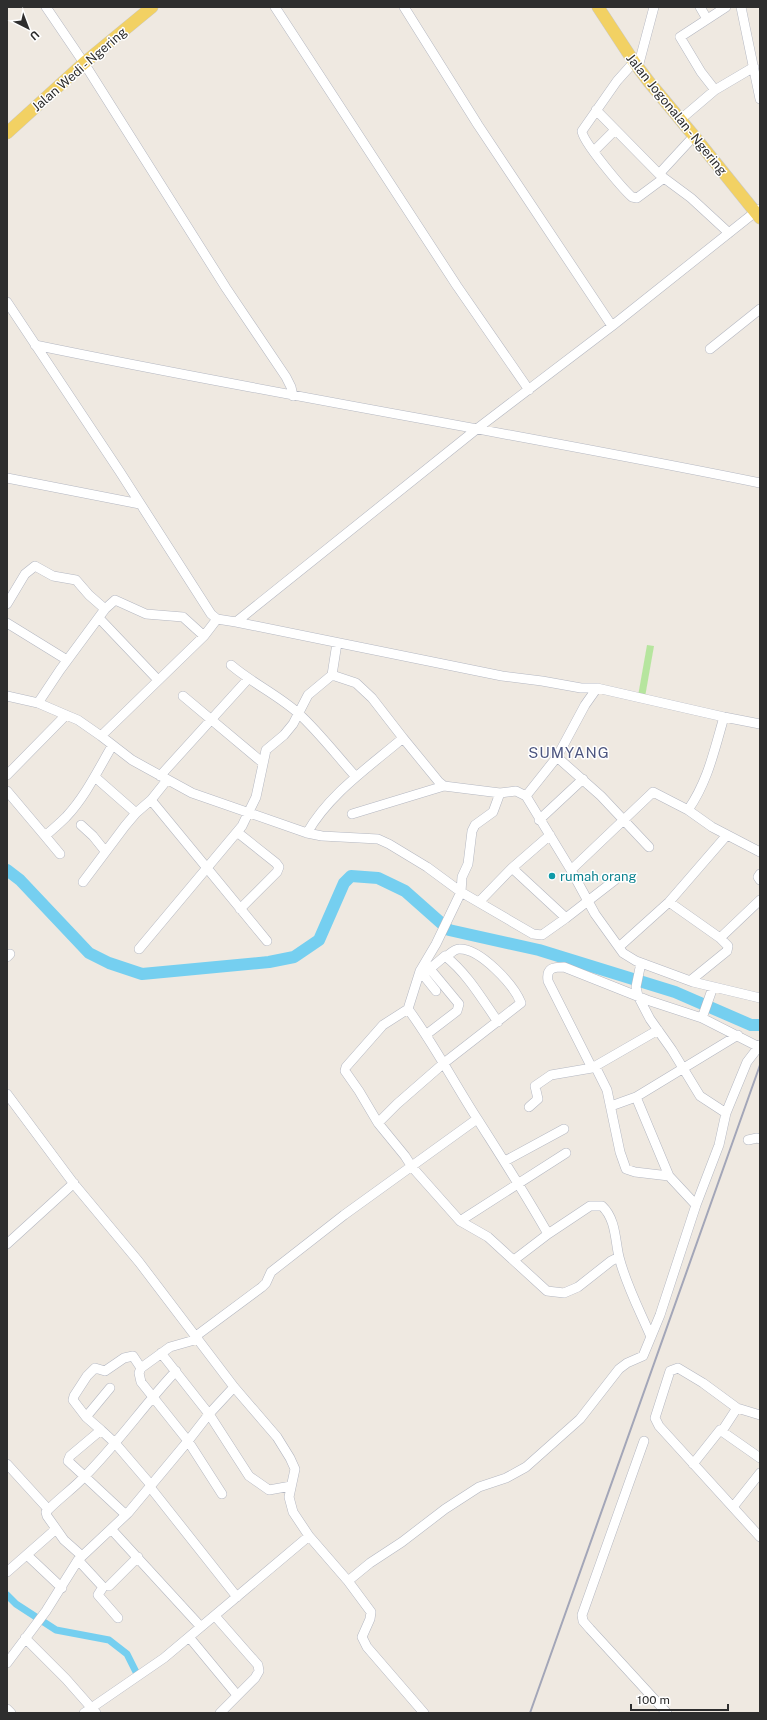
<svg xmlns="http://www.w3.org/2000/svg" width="767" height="1720" font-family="'Public Sans',sans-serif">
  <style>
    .green { fill: #b6e59e }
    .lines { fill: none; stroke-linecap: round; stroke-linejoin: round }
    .canal { stroke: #75cff0; stroke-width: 7 }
    .river { stroke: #75cff0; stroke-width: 12 }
    .minor-casing { stroke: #b4b7c1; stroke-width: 10 }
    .major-casing { stroke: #c9c9c9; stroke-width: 13 }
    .minor { stroke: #fff; stroke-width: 9 }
    .major { stroke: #f2d163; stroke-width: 12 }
    .rail { stroke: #a3a6b8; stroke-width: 2 }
    .culture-dot { fill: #0f9aa8; stroke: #fff; stroke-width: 1.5 }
    .labels { text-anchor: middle; stroke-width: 3; stroke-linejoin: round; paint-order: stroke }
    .street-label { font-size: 13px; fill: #2e2e2e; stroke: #fff }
    .culture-label { font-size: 13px; fill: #0d838f; stroke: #fff; text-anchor: start }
    .quarter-label { font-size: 15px; letter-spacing: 1px; fill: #4d5680; stroke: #fff }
  </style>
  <rect width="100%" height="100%" fill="#efe9e1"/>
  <!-- green -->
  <path class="green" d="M 647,645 L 654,646 L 645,697 L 638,696 Z"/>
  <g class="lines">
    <!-- canal -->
    <path class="canal" d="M 7,1595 L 16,1604 L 56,1630 L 109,1640 L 127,1654 L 138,1676"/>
    <!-- river -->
    <path class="river" d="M 7,870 L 20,880 L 89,953 L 109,963 L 142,974 L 269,962 L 294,957 L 319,940 L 344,883 L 351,876 L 378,878 L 405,891 L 449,930 L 539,950 L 675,992 L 751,1025 L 760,1025"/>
    <!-- minor casing -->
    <g class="minor-casing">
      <path id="minor" d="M 46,7 L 84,63 L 226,288 L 286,377 L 291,387 L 293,396
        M 275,7 L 457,286 L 529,390
        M 404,7 L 478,125 L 612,326 L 759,209
        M 700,7 L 707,19
        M 741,7 L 760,99
        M 634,62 L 617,81 L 582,131 C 582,141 623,189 632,197 L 637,198 L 664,178 L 691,198 L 729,233
        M 638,67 L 654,7
        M 715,90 L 701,72 L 680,37 L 726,7
        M 596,110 L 659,174
        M 681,119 L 715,90 L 754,67
        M 594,151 L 615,130
        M 663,177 L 659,174 L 694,136
        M 7,302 L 120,472 L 211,614 L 217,619 L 236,622 L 478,428 L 612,326
        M 35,345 C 276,395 519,434 760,483
        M 710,349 L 760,309
        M 7,478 L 140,504
        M 7,604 L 25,574 L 35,566 L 53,576 L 76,580 L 89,595 L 105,609
        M 99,618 L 158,680
        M 236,622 L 502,676 L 542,681 L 581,688 L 597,688 L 724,717 L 760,724
        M 7,623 L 67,660
        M 231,665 C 252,683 278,695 298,713 C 318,731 338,757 356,777
        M 332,675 L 356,683 L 372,698 L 403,738 L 439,782 L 444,786 L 500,793 L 516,791 L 526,796 L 571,870 L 595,914 L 623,953 L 636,961 L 693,982 L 760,998
        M 7,696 L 38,703 L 66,715
        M 183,696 L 263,763
        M 38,703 L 60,670 L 105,609 L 115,600 L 146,614 L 183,617 L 204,636
        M 101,736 L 132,760 L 192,793 L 307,833 L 322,836 L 378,839 L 389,844 L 427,867 L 461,892 L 436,944 L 420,971 L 408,1009 L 383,1025 L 346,1067 L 345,1071 L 359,1091 L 378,1123 L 405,1156 L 412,1167 L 460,1221 L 488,1237 L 547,1291 L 564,1293 L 578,1287 L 611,1261 L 619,1257
        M 557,757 L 585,705 L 597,688
        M 7,775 L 66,715 L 78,720 L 101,736 L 204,636 L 217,619
        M 160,776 L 248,679
        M 95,777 L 136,813
        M 7,791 L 45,836 C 52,830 59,824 66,817 C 85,797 98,770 112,746
        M 500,793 L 493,812 L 475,825 L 472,831 L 468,864 L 462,877 L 461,892 L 533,934 L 542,935 L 566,918
        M 526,796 L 557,757 L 601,796 L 649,847
        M 151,800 L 267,941
        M 688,810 C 708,781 714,751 724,717
        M 352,814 L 444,786
        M 539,820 L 583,779
        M 81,825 L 93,836 L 105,851
        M 237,832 L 276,863 L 279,867 L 277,872 L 240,909
        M 307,833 C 329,794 369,767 403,738
        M 550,835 L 512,868 L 566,918 L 615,880
        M 45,836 L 60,854
        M 571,870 L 653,792 L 688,810 L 712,827 L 760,852
        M 760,874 L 758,877 L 760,880
        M 83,882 L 125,826 L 136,813 L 151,800 L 167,780
        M 479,902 L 512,868
        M 669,902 L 720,938 L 728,946 L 727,951 L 690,981
        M 720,938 L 760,900
        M 619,947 L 669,902 L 727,835
        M 139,949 L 242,826 L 256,797 L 266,750 L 284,735 L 293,724 L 308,695 L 332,675 L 337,643
        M 7,957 L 10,954
        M 641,963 L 636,987 L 638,996 L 650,1019 L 672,1050 L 700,1096 L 726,1113
        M 421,970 L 426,972 L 445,956 C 467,973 482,999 498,1022
        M 420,971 L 436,991
        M 408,1009 C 434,1044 454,1083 478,1120 C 502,1158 526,1195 548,1234 L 514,1260
        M 702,1018 L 713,987
        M 427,1034 L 457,1011 L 459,1004 L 430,969
        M 7,1094 L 74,1184 L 139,1262 L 234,1387 L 277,1437 L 290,1458 L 295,1469 L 289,1497 L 293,1512 L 309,1536 L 348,1581 L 371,1612 L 370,1619 L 362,1637 L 367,1647 L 424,1713
        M 636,1097 L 669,1176
        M 611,1106 L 636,1097 L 738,1035
        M 529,1107 L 538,1099 L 535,1086 L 551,1075 L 592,1068 L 658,1030
        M 378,1123 L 397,1104 L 444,1063 L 521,1003 C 514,985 480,948 459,949 C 454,949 450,954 446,957
        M 748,1140 L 757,1138 L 760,1139
        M 505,1161 L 564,1129
        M 696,1205 L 669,1176 L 635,1172 L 626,1169 L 620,1152 L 607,1090 L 596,1068 L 592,1068 L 548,981 C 546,968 553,967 564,967 L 647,1000 L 702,1018 L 759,1047
        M 460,1221 L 566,1153
        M 548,1234 L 590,1206 L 602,1206 C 616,1219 615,1240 619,1257 C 626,1285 640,1311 651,1337
        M 7,1244 L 74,1183
        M 196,1336 L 262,1287 L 266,1283 L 271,1272 L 344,1215 L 477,1119
        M 161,1353 L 209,1414 L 249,1476 L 269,1490 L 291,1486
        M 141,1368 L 139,1373 L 141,1382 L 188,1441 L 222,1494
        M 760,1415 L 737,1408 L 703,1383 L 678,1368 L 670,1371 L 655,1418 L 659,1426 L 760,1537
        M 86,1417 L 110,1388
        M 101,1430 L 115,1443 L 151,1485
        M 722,1431 L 737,1408
        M 644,1441 L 582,1615 L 583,1621 L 590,1629 L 667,1713
        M 7,1464 L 48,1509
        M 693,1464 L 720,1430 L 760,1458
        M 150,1487 L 237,1597
        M 733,1507 L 760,1473
        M 126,1515 L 68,1461 L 70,1456 L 101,1430 L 86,1417 L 73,1400 L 74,1396 L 87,1376 L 95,1368 L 105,1371 L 124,1358 L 133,1356 L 141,1368 L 170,1347 L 198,1339
        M 112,1530 L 201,1627
        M 27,1555 L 62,1588
        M 82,1556 L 64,1540 L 47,1516 L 46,1512 C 58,1499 73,1489 85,1476 C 118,1443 144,1405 176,1371
        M 78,1560 L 103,1587 L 98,1595 L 118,1618
        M 7,1572 L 56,1529
        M 348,1581 L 370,1563 L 402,1542 L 445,1509 L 479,1487 L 506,1478 L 526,1467 L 580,1419 L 619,1369 L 627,1363 L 643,1356 L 660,1315 L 696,1205 L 719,1145 L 726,1113 L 747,1062 L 760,1045
        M 109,1586 L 138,1557
        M 215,1616 L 258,1665 L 259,1671 L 255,1678 L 220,1713
        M 189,1637 L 237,1695
        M 25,1638 L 66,1679 L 96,1713
        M 7,1663 L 46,1611 L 78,1560 L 128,1513 L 188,1441 L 209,1414 L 234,1387
        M 7,1709 L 11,1713
        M 84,1713 L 164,1658 L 309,1536"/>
    </g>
    <!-- major casing -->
    <g class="major-casing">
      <path id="major" d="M 598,7 L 634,62 L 649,82 L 694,136 L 760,218
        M 7,133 L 84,63 L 152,7"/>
    </g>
    <!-- minor -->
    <use href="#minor" class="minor"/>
    <!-- major -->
    <use href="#major" class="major"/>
    <!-- rail -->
    <path class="rail" d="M 530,1713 L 760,1065"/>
  </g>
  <!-- markers -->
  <circle class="culture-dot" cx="552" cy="876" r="4"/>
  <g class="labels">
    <!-- street labels -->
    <g class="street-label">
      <text transform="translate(79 69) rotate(-41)" y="5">Jalan Wedi - Ngering</text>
      <text transform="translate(677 114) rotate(51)" y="5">Jalan Jogonalan - Ngering</text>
    </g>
    <!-- culture labels -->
    <g class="culture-label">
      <text x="560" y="881">rumah orang</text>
    </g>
    <!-- quarter labels -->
    <g class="quarter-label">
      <text x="569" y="758">SUMYANG</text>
    </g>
  </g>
  <!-- border -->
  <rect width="767" height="1720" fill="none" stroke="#2e2e2e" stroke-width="16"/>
  <!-- north arrow -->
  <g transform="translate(28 28) rotate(138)" stroke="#ffffff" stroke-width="3" paint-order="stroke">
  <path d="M0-3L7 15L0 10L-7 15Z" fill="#2e2e2e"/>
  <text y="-6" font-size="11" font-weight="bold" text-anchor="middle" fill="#2e2e2e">U</text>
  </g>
  <!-- scale -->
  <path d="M631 1704v6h97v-6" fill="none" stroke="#2e2e2e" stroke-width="2"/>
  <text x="637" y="1704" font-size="12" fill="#2e2e2e" stroke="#ffffff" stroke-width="3" paint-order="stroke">100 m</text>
</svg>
